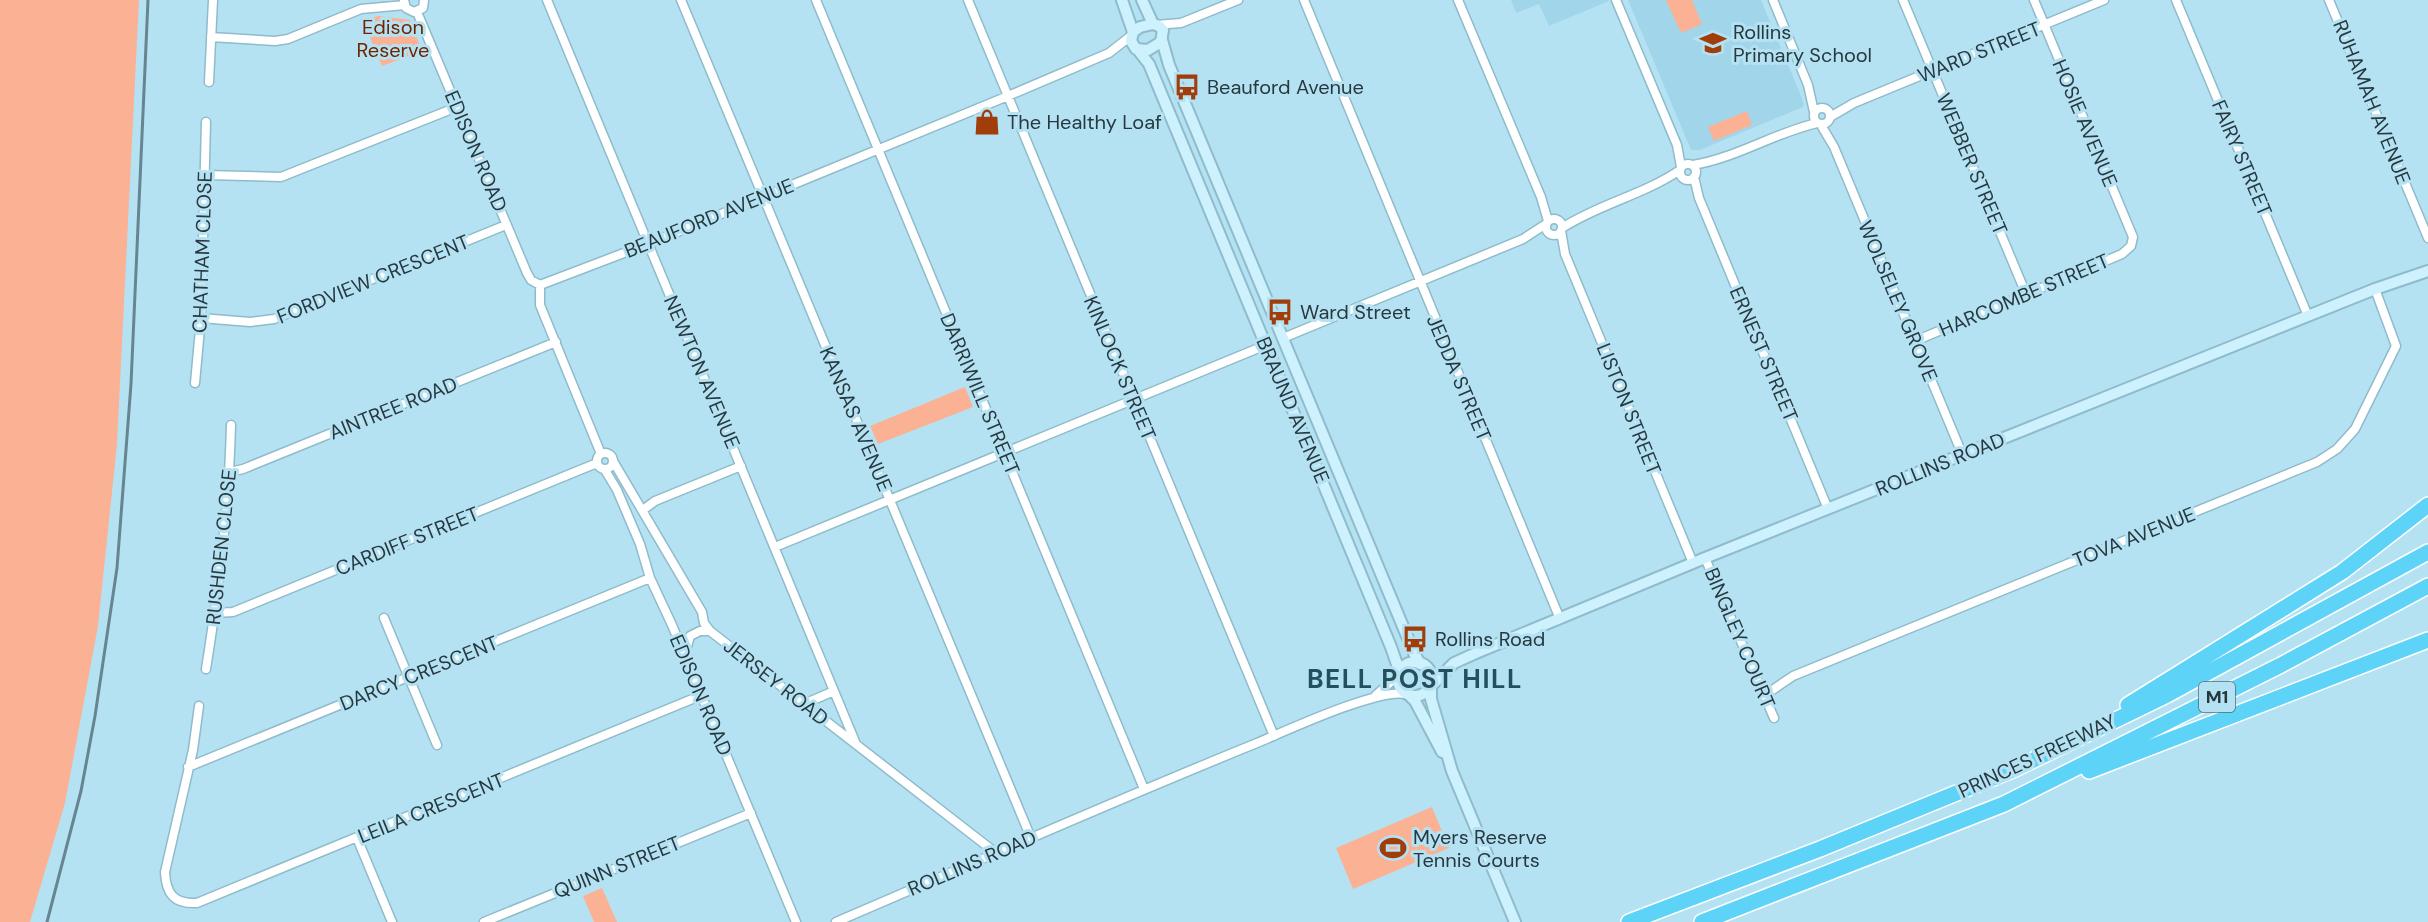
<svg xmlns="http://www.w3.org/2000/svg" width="2428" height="922" font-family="'DM Sans',sans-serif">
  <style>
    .built { fill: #a1d6ea }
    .green { fill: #fbb194 }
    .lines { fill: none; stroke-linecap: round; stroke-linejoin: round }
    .street-casing { stroke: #8fbbcb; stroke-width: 11 }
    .secondary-casing { stroke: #8fbbcb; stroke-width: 14 }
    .highway-casing { stroke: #fff; stroke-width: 18 }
    .street { stroke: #fff; stroke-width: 8 }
    .secondary { stroke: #cef2fd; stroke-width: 10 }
    .highway { stroke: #5dd3f8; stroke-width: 15 }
    .rail { stroke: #678590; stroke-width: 3 }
    .labels { text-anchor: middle; stroke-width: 6; stroke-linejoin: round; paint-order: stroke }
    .shield { fill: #b5e2f3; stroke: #526c75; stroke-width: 1.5 }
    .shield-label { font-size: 18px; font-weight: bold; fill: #27393f }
    .park-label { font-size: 20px; fill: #6f2400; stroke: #b5e2f3 }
    .poi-label { font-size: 20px; fill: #27393f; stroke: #b5e2f3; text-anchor: start }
    .street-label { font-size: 20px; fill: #27393f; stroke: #b5e2f3 }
    .district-label { font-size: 26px; font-weight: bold; letter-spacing: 1.5px; fill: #254f5d; stroke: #b5e2f3 }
  </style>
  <rect width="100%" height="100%" fill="#b5e2f3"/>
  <!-- built -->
  <path class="built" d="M 1511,0 L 1608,0 L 1609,1 L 1549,26 L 1539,4 L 1516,13 Z
    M 1628,0 L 1761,0 L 1797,86 L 1804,104 L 1803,107 L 1700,150 L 1691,150 Z"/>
  <!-- green -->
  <path class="green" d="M 0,0 L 139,0 L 117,444 L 98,626 L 65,803 L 30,922 L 0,922 Z
    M 1666,0 L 1692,0 L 1702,24 L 1681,33 Z
    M 378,16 L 410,20 L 422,51 L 382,66 L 363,21 Z
    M 1747,111 L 1752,125 L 1714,141 L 1708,127 Z
    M 965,387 L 973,407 L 878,444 L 870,426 Z
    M 1432,807 L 1449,848 L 1353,889 L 1336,848 Z
    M 602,888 L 617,922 L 594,922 L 583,896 Z"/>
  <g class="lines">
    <!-- street casing -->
    <g class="street-casing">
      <path id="street" d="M 404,0 L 406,8 L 414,12 L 423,8 L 424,0
        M 547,0 L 856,744
        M 681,0 L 1031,838
        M 816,0 L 1144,789
        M 968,0 L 1274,736
        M 1304,0 L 1560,619
        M 1458,0 L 1541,197 L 1548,221
        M 1616,0 L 1677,145 L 1681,167
        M 1773,0 L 1808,85 L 1814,112
        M 1903,0 L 2026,294
        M 2176,0 L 2308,316
        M 2329,0 L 2428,238
        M 417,12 L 527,273 L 531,280 L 540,285
        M 1156,25 L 1181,23 L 1238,0
        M 211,37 L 275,41 L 288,39 L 361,9 L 405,5
        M 209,82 L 213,0
        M1814 116a8 8 0 1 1 16 0a8 8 0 1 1-16 0Z
        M 1830,117 L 1854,103 L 2104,0
        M 1821,125 L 1834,147 L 1963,456
        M1680 172a8 8 0 1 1 16 0a8 8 0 1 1-16 0Z
        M 1693,165 C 1736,158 1774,133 1817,123
        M 206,175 L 281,177 L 457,107
        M 1694,177 L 1699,198 L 1828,509
        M1546 227a8 8 0 1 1 16 0a8 8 0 1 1-16 0Z
        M 1562,228 C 1599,204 1643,195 1680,170
        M 1561,231 L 1565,254 L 1693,563
        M 201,318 L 250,322 L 274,319 L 506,225
        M 1283,338 L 1523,239 L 1546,224
        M 1915,341 L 2122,254 L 2131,246 L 2133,237 L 2034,0
        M 195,383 L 201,318 L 206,122
        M597 461a8 8 0 1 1 16 0a8 8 0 1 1-16 0Z
        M 601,454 L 540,305 L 540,285 L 658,240 L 1008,96 L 1109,53 L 1132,35
        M 613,461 L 702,612 L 704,623 L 710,631 L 996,853
        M 605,470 L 617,490 L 640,544 L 650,578 L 672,625 L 796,922
        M 230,472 L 243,469 L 556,342
        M 643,510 L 655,501 L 741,466
        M 775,547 L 1266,345
        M 1705,558 L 1774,718
        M 215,613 L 233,612 L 597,463
        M 384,618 L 437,745
        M 685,654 L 690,636 L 700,631 L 710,631
        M 206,669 C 219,588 229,506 231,425
        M 1376,695 L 1399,675
        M 1765,695 L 1793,676 L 2317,462 L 2337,449 L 2355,429 L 2396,346 L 2375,289
        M 804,704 L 834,691
        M 199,706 L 193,750 L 165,872 C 166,894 174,904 197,903 L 702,695
        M 188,767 L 650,578
        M 357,838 L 392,922
        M 484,922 L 751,813
        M 836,922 C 976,862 1116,800 1257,743 C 1288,730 1378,688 1406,694"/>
    </g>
    <!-- secondary casing -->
    <g class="secondary-casing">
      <path id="secondary" d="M 1122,0 L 1133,32
        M 1142,0 L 1153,24
        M 1153,24 L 1159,26 L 1163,30 L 1161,42 L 1148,50 L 1136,49 L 1131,41 L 1133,32 L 1140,27 Z
        M 1162,40 L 1169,65 L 1414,653 L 1420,664
        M 1138,50 L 1149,64 L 1391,647 L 1400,673
        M1398 679a17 17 0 1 1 34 0a17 17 0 1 1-34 0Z
        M 1431,686 L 1454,663 L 1476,653 L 1705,558 L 2375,289 L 2428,271
        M 1431,687 L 1431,699 L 1452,771 L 1515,922
        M 1409,695 L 1415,701 L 1442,752"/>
    </g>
    <!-- highway casing -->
    <g class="highway-casing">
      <path id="highway" d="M 2128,705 L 2342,572 L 2428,505
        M 2089,771 L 2428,640
        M 1629,922 L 1820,849 L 2015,769 L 2167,695 L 2428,552
        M 1702,922 L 2004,804 L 2281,665 L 2428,586"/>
    </g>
    <!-- street -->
    <use href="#street" class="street"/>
    <!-- secondary -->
    <use href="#secondary" class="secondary"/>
    <!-- highway -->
    <use href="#highway" class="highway"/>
    <!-- rail -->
    <path class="rail" d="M 47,922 L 81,791 L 95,716 L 117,568 L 131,384 L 148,0"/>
  </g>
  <!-- icons -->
  <defs>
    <g id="school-bare" transform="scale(2.07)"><path d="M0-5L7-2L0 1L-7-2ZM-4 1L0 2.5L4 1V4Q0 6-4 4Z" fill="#a13d0a" stroke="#b5e2f3" stroke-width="2.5" paint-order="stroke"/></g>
    <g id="bus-bare" transform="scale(2.07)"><path d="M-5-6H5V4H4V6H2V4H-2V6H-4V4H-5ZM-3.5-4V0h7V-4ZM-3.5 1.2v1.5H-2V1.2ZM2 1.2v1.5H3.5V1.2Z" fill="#a13d0a" stroke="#b5e2f3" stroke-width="2.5" paint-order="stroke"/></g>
    <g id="shop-bare" transform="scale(2.07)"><path d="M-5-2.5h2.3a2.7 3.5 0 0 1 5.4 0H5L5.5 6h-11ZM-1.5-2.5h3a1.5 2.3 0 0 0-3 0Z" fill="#a13d0a" stroke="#b5e2f3" stroke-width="2.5" paint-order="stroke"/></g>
    <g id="stadium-bare" transform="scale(2.07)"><path d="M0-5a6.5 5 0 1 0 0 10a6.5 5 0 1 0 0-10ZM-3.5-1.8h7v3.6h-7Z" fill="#a13d0a" stroke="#b5e2f3" stroke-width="2.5" paint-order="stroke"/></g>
  </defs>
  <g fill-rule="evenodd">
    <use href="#school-bare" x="1713" y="43"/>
    <use href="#bus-bare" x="1187" y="87"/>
    <use href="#shop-bare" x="987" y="122"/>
    <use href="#bus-bare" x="1280" y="312"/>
    <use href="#bus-bare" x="1415" y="639"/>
    <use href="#stadium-bare" x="1393" y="848"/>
  </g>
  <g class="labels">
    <!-- shield labels -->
    <rect class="shield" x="2199" y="682" width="36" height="30" rx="4.5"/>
    <g class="shield-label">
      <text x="2217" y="703">M1</text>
    </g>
    <!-- park labels -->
    <g class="park-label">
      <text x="393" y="34">Edison<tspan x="393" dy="23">Reserve</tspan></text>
    </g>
    <!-- poi labels -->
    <g class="poi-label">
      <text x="1733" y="39">Rollins<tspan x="1733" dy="23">Primary School</tspan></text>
      <text x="1207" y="94">Beauford Avenue</text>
      <text x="1007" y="129">The Healthy Loaf</text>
      <text x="1300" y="319">Ward Street</text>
      <text x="1435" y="646">Rollins Road</text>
      <text x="1413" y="844">Myers Reserve<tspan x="1413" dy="23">Tennis Courts</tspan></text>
    </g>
    <!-- street labels -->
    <g class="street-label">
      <text transform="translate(1979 52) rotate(-22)" y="7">WARD STREET</text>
      <text transform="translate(2372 102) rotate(68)" y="7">RUHAMAH AVENUE</text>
      <text transform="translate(2085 123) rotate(67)" y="7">HOSIE AVENUE</text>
      <text transform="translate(476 151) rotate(67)" y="7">EDISON ROAD</text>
      <text transform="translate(2242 158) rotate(67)" y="7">FAIRY STREET</text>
      <text transform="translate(1972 164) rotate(67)" y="7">WEBBER STREET</text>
      <text transform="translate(709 218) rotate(-22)" y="7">BEAUFORD AVENUE</text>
      <text transform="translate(202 252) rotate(-88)" y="7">CHATHAM CLOSE</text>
      <text transform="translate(373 279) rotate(-22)" y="7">FORDVIEW CRESCENT</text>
      <text transform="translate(2024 295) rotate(-23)" y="7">HARCOMBE STREET</text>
      <text transform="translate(1898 301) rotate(67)" y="7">WOLSELEY GROVE</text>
      <text transform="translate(1764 354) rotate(67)" y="7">ERNEST STREET</text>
      <text transform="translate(1120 368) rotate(67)" y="7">KINLOCK STREET</text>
      <text transform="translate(702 372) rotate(67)" y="7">NEWTON AVENUE</text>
      <text transform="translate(1459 378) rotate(67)" y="7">JEDDA STREET</text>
      <text transform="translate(980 394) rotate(67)" y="7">DARRIWILL STREET</text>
      <text transform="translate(393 408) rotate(-22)" y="7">AINTREE ROAD</text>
      <text transform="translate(1629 409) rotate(68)" y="7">LISTON STREET</text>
      <text transform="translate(1293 410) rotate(67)" y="7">BRAUND AVENUE</text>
      <text transform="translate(856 419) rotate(67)" y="7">KANSAS AVENUE</text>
      <text transform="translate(1940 464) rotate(-22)" y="7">ROLLINS ROAD</text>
      <text transform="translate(2134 537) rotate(-22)" y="7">TOVA AVENUE</text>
      <text transform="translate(407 541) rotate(-22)" y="7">CARDIFF STREET</text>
      <text transform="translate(221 547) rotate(-84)" y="7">RUSHDEN CLOSE</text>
      <text transform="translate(1740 638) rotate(67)" y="7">BINGLEY COURT</text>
      <text transform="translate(419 673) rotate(-22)" y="7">DARCY CRESCENT</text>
      <text transform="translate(776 682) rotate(38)" y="7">JERSEY ROAD</text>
      <text transform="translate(701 695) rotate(67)" y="7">EDISON ROAD</text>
      <text transform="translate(2037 756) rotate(-25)" y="7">PRINCES FREEWAY</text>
      <text transform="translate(431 808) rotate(-22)" y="7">LEILA CRESCENT</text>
      <text transform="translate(972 863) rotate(-23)" y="7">ROLLINS ROAD</text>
      <text transform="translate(617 867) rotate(-22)" y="7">QUINN STREET</text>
    </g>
    <!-- district labels -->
    <g class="district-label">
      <text x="1415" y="688">BELL POST HILL</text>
    </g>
  </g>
</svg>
